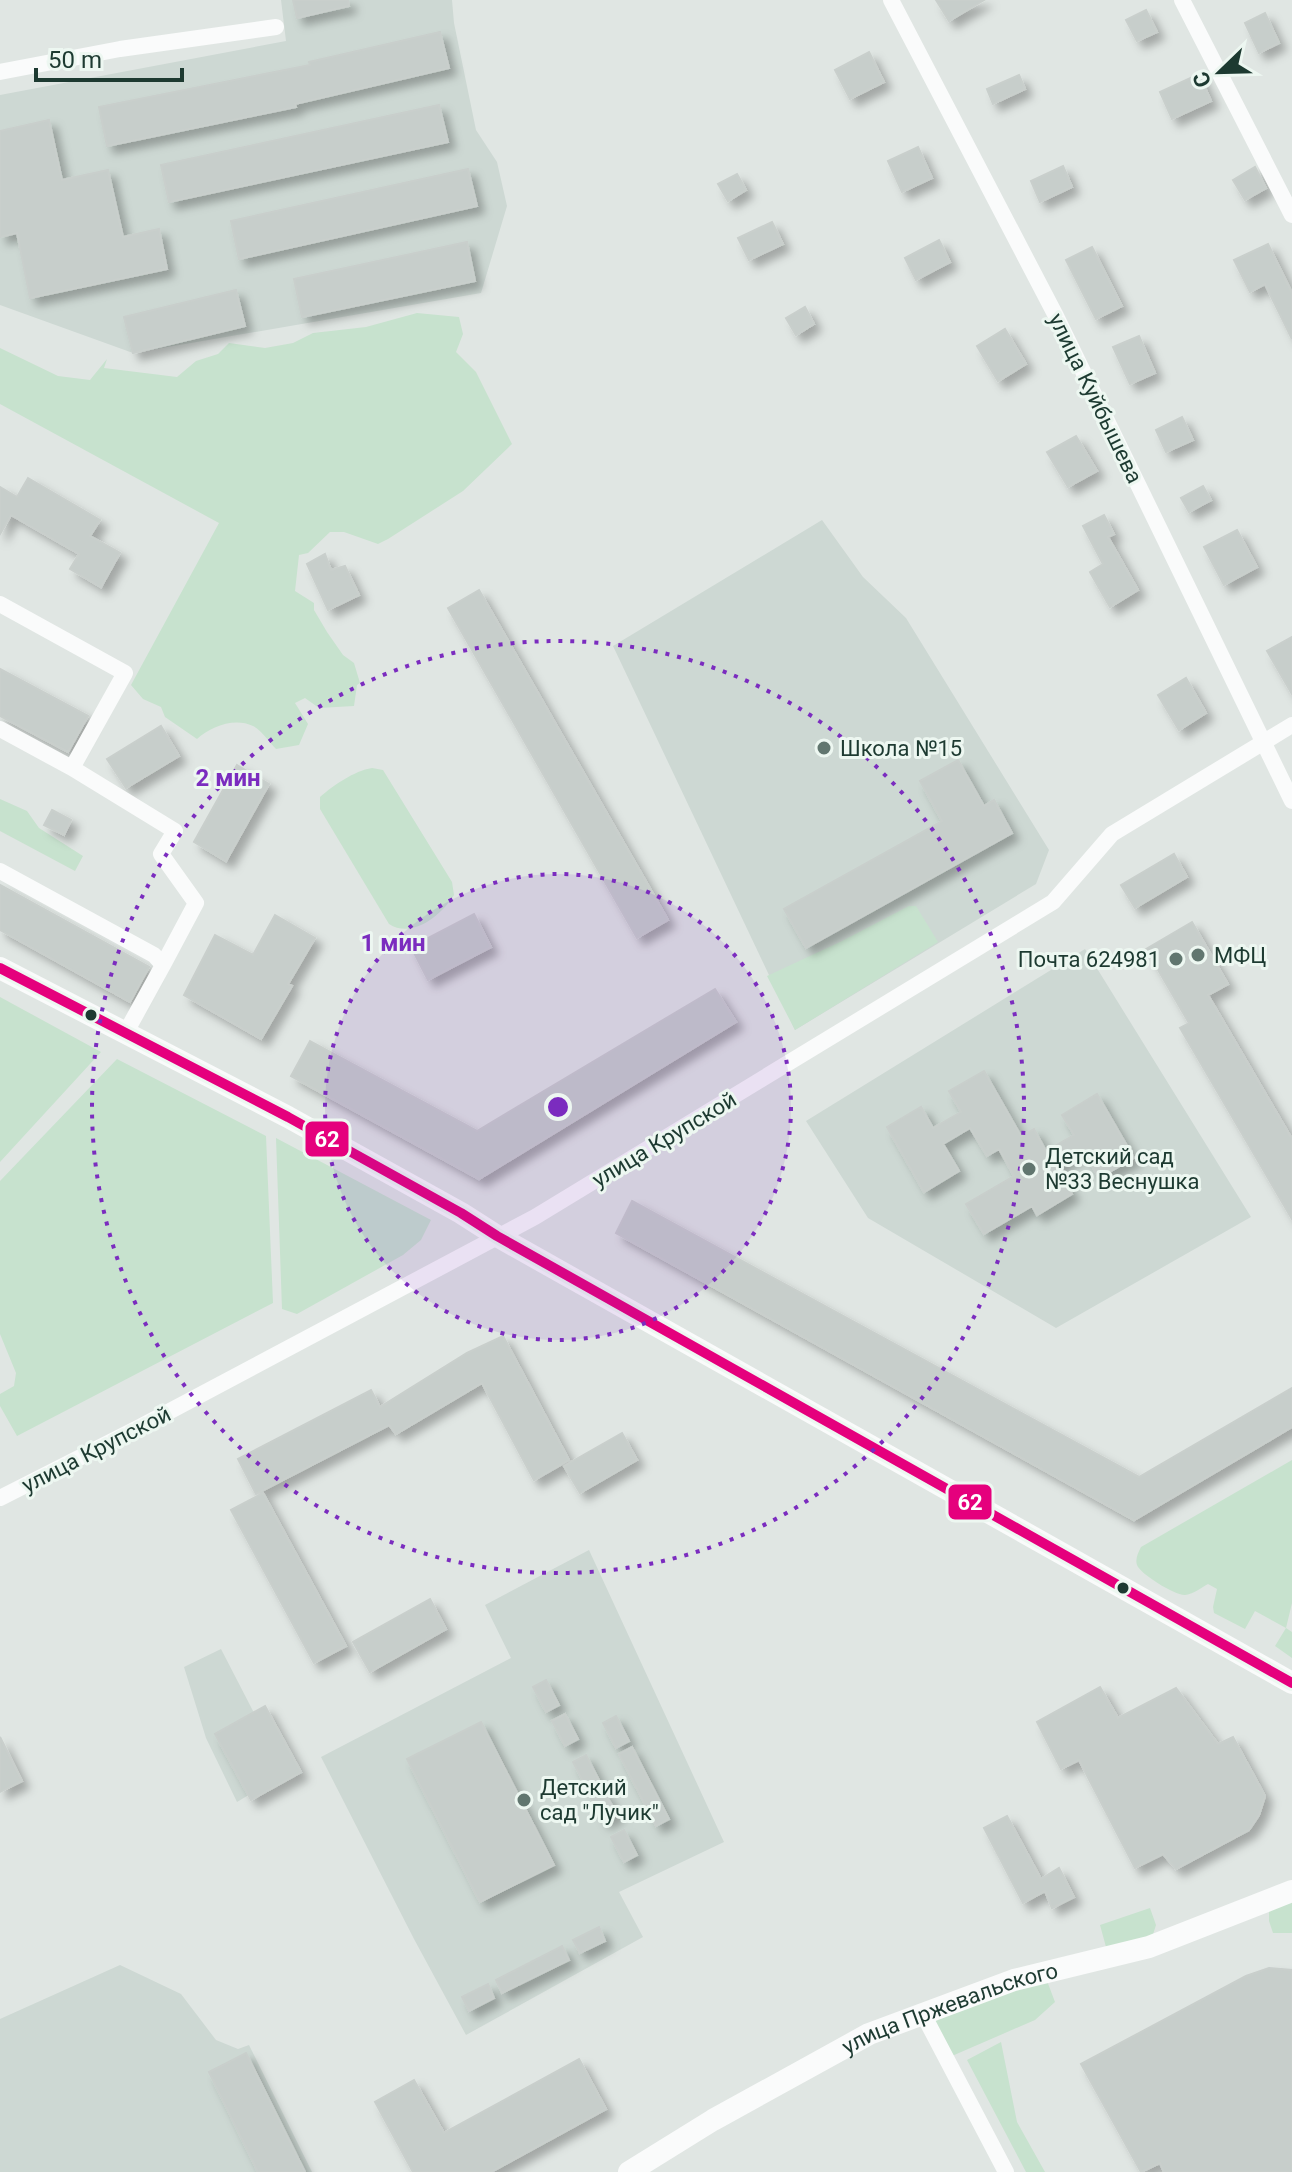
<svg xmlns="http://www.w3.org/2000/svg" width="1292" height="2172" font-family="Roboto,sans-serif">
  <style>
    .built { fill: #cdd8d3 }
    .green { fill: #c7e2ce }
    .building { fill: #c7cecb; stroke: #c9cfcc; stroke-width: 2; filter: url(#shadow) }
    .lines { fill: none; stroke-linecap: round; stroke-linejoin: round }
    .street { stroke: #fafbfb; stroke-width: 16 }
    .secondary { stroke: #fafbfb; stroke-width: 22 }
    .bus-1-casing { stroke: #edf7f1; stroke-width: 16 }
    .bus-1 { stroke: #e5007d; stroke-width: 10 }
    .ring { fill: none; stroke: #7b2cbf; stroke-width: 4; stroke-dasharray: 4 8 }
    .poi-dot { fill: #61766f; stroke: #edf7f1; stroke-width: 3 }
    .bus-dot { fill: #1d3a31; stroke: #edf7f1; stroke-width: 3 }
    .labels { text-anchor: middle; stroke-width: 6; stroke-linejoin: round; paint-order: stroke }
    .street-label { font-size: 22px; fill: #1d3a31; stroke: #edf7f1 }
    .poi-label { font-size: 22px; fill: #1d3a31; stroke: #edf7f1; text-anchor: start }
    .centre { fill: #7b2cbf; stroke: #edf7f1; stroke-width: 4 }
    .ring-label { font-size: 24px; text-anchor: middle; font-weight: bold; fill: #7b2cbf; stroke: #edf7f1; stroke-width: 6; stroke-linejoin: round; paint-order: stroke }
    .line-badge { stroke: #edf7f1; stroke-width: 3 }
    .badge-label { font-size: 22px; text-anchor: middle; font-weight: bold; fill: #fff }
  </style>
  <defs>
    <filter id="shadow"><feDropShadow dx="7" dy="7" stdDeviation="4" flood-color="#0004"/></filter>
  </defs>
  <rect width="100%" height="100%" fill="#e0e6e3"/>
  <!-- built -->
  <path class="built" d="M 281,0 L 452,0 L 454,23 L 476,130 L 497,162 L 507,206 L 481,293 L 133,353 L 0,305 L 0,95 L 286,41 Z
    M 822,520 L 863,577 L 906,618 L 1049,850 L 1036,884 L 795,1030 L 613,646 Z
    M 1085,949 L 1251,1217 L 1056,1328 L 868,1218 L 806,1121 Z
    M 589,1550 L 724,1842 L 619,1892 L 643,1937 L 466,2035 L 414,1939 L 321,1757 L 511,1658 L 485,1605 Z
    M 221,1649 L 285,1773 L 237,1802 L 206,1738 L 184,1667 Z
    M 120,1965 L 181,1994 L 216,2040 L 238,2049 L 249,2045 L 312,2172 L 0,2172 L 0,2019 Z"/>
  <!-- green -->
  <path class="green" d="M 417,313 L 459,317 L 463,334 L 456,352 L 476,372 L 512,444 L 463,491 L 388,539 L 378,544 L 344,532 L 330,532 L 308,553 L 299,555 L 295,591 L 314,603 L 314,610 L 327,632 L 343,655 L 354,663 L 360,683 L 357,685 L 354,706 L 319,708 L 305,698 L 295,703 L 308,724 L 299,745 L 276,749 C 270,743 261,730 253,726 C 234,717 210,727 197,739 L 165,717 L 161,707 L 143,699 L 131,685 L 219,523 L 0,404 L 0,348 L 58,376 L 90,380 L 107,359 L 104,368 L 177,377 L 196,361 L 218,354 L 229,343 L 265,348 L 293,343 L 313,333 L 366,327 Z
    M 372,768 L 383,770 L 452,882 L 454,895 C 441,916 412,939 389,924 L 320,809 L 320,797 C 334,785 354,771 372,768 Z
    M 0,799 L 27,811 L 39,828 L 83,856 L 75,871 L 0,831 Z
    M 909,906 L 916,906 L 938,942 L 795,1030 L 767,976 L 842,941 Z
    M 0,997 L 101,1052 L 0,1162 Z
    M 117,1059 L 266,1136 L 273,1303 L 17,1436 L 0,1406 L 0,1394 L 14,1386 L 16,1373 L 0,1334 L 0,1181 Z
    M 276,1138 L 431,1220 L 421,1240 L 403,1255 L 297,1314 L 282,1309 Z
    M 1292,1460 L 1292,1603 L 1286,1628 L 1292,1632 L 1292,1658 L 1275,1646 L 1286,1628 L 1255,1611 L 1245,1629 L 1214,1613 L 1213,1607 L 1217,1589 L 1208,1584 C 1201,1588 1193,1594 1185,1595 C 1176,1596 1140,1574 1137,1565 C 1135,1559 1138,1553 1141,1547 Z
    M 1292,1899 L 1292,1933 L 1273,1933 L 1269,1921 L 1269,1900 Z
    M 1150,1908 L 1156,1925 L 1149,1947 L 1109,1958 L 1100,1925 Z
    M 1044,1973 L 1055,2002 L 1035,2020 L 945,2059 L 923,2014 Z
    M 1001,2042 L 1017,2122 L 1045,2172 L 1026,2172 L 967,2060 Z"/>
  <!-- building -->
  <path class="building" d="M 293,0 L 348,0 L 349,6 L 297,18 Z
    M 936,0 L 984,0 L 949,21 Z
    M 1146,10 L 1157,32 L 1137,41 L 1126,20 Z
    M 1265,13 L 1279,43 L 1259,53 L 1245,23 Z
    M 440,32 L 449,68 L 295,104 L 296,107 L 107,146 L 99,107 L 310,65 L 309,62 Z
    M 869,52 L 884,82 L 850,99 L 835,70 Z
    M 1199,74 L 1211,101 L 1172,119 L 1160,92 Z
    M 1019,75 L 1025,89 L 993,104 L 987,89 Z
    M 439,105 L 448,142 L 169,202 L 161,165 Z
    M 49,120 L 62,180 L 108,170 L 123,237 L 159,229 L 167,269 L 30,298 L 17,233 L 0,237 L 0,131 Z
    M 918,147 L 932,178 L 902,192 L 888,161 Z
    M 1063,166 L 1072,187 L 1040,202 L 1031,181 Z
    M 1255,167 L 1266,188 L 1245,200 L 1233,180 Z
    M 468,169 L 477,206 L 239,259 L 231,221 Z
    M 737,174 L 746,190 L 728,201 L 718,184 Z
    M 772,222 L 783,244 L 749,260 L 738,238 Z
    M 939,240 L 950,262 L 916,280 L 905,258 Z
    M 467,242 L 475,281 L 302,317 L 294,279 Z
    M 1268,244 L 1292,293 L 1292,339 L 1265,284 L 1250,292 L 1234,260 Z
    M 1092,247 L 1122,306 L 1096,319 L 1066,260 Z
    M 236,290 L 245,326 L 133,353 L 124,317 Z
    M 805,307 L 814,324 L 796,335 L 786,318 Z
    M 1005,329 L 1026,364 L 998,381 L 977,346 Z
    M 1139,336 L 1155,373 L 1130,384 L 1113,347 Z
    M 1182,417 L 1193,440 L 1166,452 L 1156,430 Z
    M 1076,436 L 1097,471 L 1068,487 L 1047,452 Z
    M 28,478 L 100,520 L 90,536 L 120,553 L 101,587 L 70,569 L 79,554 L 11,515 L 0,534 L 0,487 L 17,497 Z
    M 1203,486 L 1211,500 L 1189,512 L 1181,498 Z
    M 1104,515 L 1114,534 L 1108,537 L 1138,590 L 1110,607 L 1090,572 L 1103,564 L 1083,526 Z
    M 1237,530 L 1257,567 L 1224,585 L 1204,547 Z
    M 325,554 L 331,570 L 345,566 L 359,595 L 328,610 L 307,564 Z
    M 479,590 L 668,920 L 637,938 L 448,608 Z
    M 1292,637 L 1292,694 L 1267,651 Z
    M 0,669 L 88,716 L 68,752 L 0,716 Z
    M 1186,678 L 1206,713 L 1179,730 L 1158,695 Z
    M 161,726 L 179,756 L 126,788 L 107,759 Z
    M 958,760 L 984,806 L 994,800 L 1012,833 L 806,948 L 784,909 L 942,821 L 920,781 Z
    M 237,765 L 269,784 L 226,861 L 194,842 Z
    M 52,810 L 71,820 L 64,835 L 44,825 Z
    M 1174,854 L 1187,877 L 1135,908 L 1121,885 Z
    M 0,885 L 149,967 L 130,1002 L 0,930 Z
    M 474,914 L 491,947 L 428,980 L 411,947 Z
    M 275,915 L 315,938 L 288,984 L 292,986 L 261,1039 L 184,995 L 215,935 L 253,955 Z
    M 1192,922 L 1228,984 L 1208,995 L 1292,1139 L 1292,1219 L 1180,1028 L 1189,1023 L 1146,949 Z
    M 715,989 L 736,1022 L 479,1179 L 291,1076 L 310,1041 L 477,1131 Z
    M 984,1071 L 1021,1136 L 1034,1129 L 1046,1151 L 1074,1135 L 1062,1115 L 1097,1094 L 1134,1158 L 1099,1178 L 1083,1151 L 1056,1167 L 1072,1194 L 1037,1215 L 1032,1206 L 984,1234 L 966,1204 L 1014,1176 L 999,1149 L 987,1156 L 970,1128 L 943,1144 L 959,1171 L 924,1192 L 887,1127 L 921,1107 L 933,1128 L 961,1112 L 949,1091 Z
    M 632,1201 L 1139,1477 L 1292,1388 L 1292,1427 L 1134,1520 L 616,1233 Z
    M 503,1336 L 569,1460 L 534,1480 L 482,1383 L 396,1434 L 389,1425 L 256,1494 L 238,1459 L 371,1390 L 380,1407 L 467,1353 Z
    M 622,1433 L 637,1460 L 580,1493 L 564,1466 Z
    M 263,1493 L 346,1646 L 314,1663 L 231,1510 Z
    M 430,1599 L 446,1629 L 370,1672 L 353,1642 Z
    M 546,1680 L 559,1705 L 546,1712 L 533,1687 Z
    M 1100,1687 L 1118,1718 L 1176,1688 L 1218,1744 L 1233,1737 L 1265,1796 L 1259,1815 L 1249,1830 L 1176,1869 L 1163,1854 L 1135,1868 L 1079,1760 L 1061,1769 L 1037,1722 Z
    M 265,1706 L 301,1772 L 251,1800 L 215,1734 Z
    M 565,1714 L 578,1739 L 565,1746 L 552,1721 Z
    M 616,1716 L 629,1741 L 616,1748 L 603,1723 Z
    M 481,1722 L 554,1865 L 480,1902 L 407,1759 Z
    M 0,1737 L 22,1781 L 0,1792 Z
    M 632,1747 L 669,1819 L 656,1826 L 619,1754 Z
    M 586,1755 L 599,1780 L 586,1787 L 573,1762 Z
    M 603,1790 L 617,1814 L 603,1822 L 590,1796 Z
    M 1007,1816 L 1041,1879 L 1059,1868 L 1074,1897 L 1052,1908 L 1045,1891 L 1023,1903 L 984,1828 Z
    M 624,1830 L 637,1855 L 624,1862 L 611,1837 Z
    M 599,1927 L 605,1941 L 580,1953 L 573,1940 Z
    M 562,1946 L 569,1960 L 502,1993 L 496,1980 Z
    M 1269,1968 L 1292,1970 L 1292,2172 L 1164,2172 L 1160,2163 L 1141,2172 L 1081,2064 L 1246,1976 Z
    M 488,1984 L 494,1998 L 469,2011 L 462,1997 Z
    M 246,2053 L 305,2172 L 258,2172 L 209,2072 Z
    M 579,2059 L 606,2109 L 491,2172 L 413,2172 L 375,2102 L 414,2080 L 444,2133 Z"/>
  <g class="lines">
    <!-- street -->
    <path class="street" d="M 891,0 L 1056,316 L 1292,801
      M 1182,0 L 1292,215
      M 0,72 L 120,49 L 276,27
      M 0,604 L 125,673 L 72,768 L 0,729
      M 72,768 L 175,831 L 161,854 L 196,903 L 163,965
      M 0,871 L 154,955 L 163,965 L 125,1034
      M 0,1498 L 140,1427 L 535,1217 L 1053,902 L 1112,834 L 1292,725
      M 923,2014 L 1006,2172"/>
    <!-- secondary -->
    <g class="secondary">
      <path d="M 0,968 L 288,1117 L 461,1213 L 497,1236 L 1292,1683"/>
      <path id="s1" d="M 629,2172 L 713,2120 L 869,2034 L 1014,1980 L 1149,1947 L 1292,1891"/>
    </g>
    <!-- bus-1 casing -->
    <g class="bus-1-casing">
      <path id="bus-1" d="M 0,968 L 288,1117 L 461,1213 L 497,1236 L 1292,1683"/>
    </g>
    <!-- bus-1 -->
    <use href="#bus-1" class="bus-1"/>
  </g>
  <!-- distance rings -->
  <circle cx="558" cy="1107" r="233" fill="#7b2cbf" fill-opacity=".12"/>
  <g class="ring">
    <circle cx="558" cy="1107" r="233"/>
    <circle cx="558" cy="1107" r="466"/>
  </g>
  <!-- markers -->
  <g class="poi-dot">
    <circle cx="824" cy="748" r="8"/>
    <circle cx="1198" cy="955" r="8"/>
    <circle cx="1176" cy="959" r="8"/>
    <circle cx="1029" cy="1169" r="8"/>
    <circle cx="524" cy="1800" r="8"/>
  </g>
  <g class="bus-dot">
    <circle cx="91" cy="1015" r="7"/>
    <circle cx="1123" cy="1588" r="7"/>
  </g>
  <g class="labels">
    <!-- street labels -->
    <g class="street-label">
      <text transform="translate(1096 398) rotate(64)" y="8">улица Куйбышева</text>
      <text transform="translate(664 1139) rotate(-31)" y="8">улица Крупской</text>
      <text transform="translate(96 1449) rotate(-27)" y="8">улица Крупской</text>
      <text dy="8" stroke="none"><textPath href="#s1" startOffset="362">улица Пржевальского</textPath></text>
    </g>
    <!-- poi labels -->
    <g class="poi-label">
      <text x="840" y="756">Школа №15</text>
      <text x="1214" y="963">МФЦ</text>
      <text x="1160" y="967" text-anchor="end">Почта 624981</text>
      <text x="1045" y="1164">Детский сад<tspan x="1045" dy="25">№33 Веснушка</tspan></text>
      <text x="540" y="1795">Детский<tspan x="540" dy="25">сад "Лучик"</tspan></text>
    </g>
  </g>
  <circle cx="558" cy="1107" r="12" class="centre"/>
  <g class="ring-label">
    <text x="228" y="786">2 мин</text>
    <text x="393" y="951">1 мин</text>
  </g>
  <g class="line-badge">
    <rect x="304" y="1120" width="46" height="38" rx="8" fill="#e5007d"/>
    <rect x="947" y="1483" width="46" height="38" rx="8" fill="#e5007d"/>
  </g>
  <g class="badge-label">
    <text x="327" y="1147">62</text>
    <text x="970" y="1510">62</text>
  </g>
  <!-- north arrow -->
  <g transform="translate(1220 72) rotate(247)" stroke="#edf7f1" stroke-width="6" paint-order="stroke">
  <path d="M0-6L14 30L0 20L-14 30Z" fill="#1d3a31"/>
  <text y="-12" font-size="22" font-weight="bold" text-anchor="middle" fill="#1d3a31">С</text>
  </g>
  <!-- scale -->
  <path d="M36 68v12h146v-12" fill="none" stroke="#1d3a31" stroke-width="4"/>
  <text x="48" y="68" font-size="24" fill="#1d3a31" stroke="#edf7f1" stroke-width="6" paint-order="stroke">50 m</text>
</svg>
